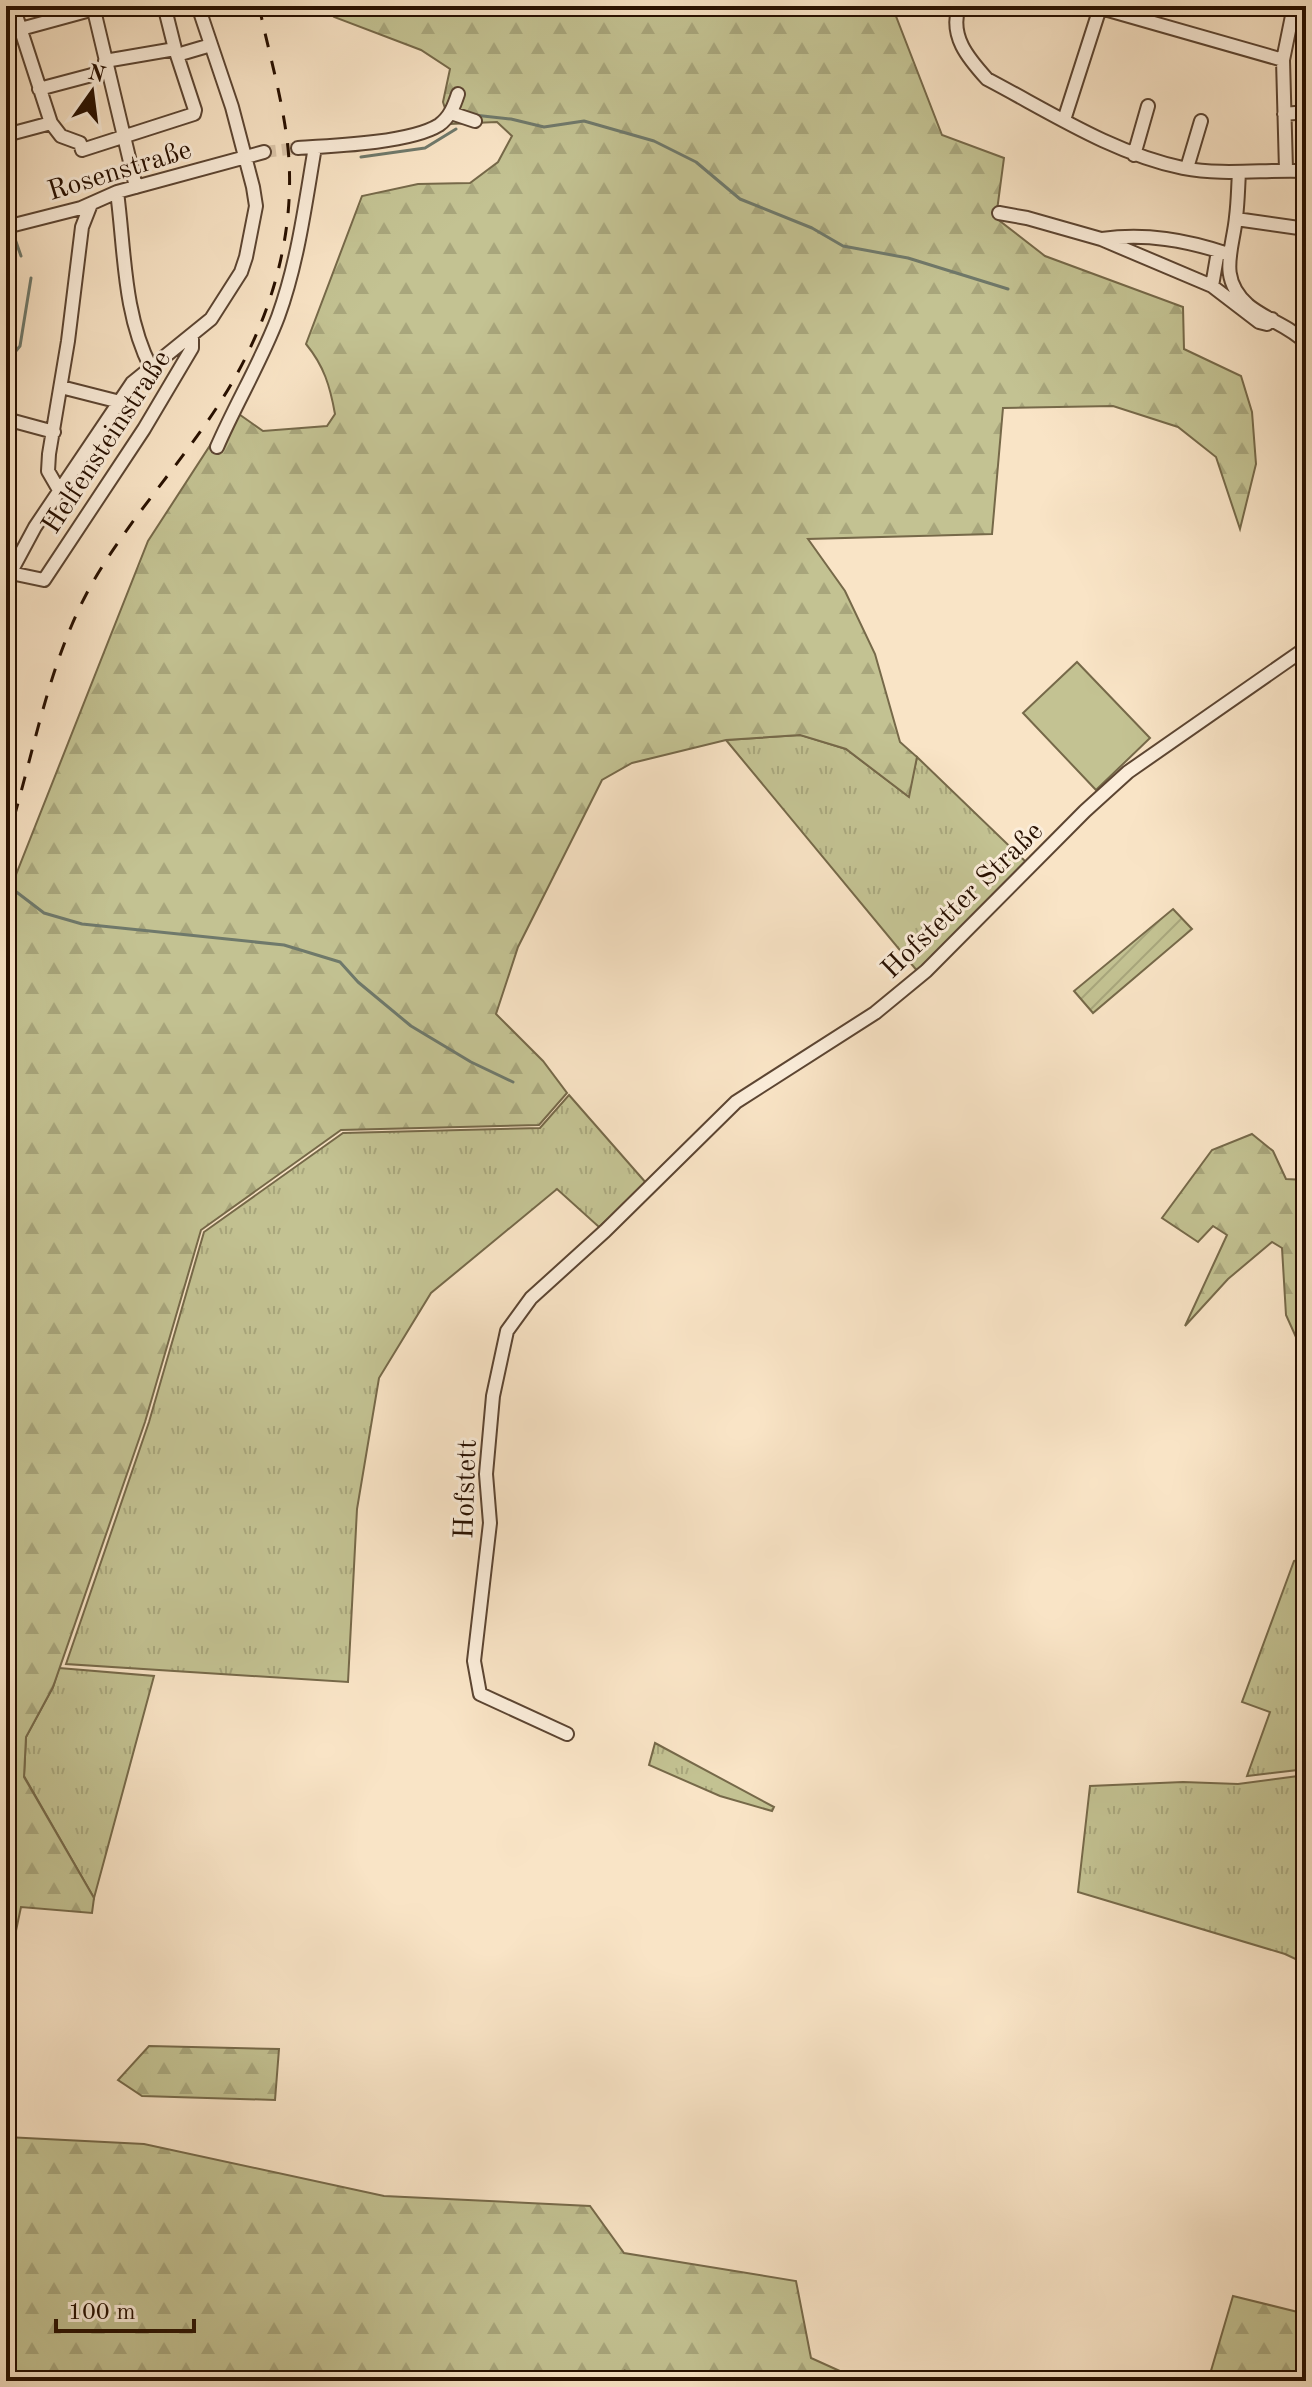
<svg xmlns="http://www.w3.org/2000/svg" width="1312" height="2387" font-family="'Old Standard TT',serif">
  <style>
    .grass { fill: url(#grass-tufts); stroke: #766949; stroke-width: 2 }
    .forest { fill: url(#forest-firs); stroke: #766949; stroke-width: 2 }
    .park { fill: #c3c292; stroke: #766949; stroke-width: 2 }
    .garden { fill: url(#garden-furrows); stroke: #766949; stroke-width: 2 }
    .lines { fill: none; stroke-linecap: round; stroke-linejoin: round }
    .stream { stroke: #6f796b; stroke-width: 3 }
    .minor-tunnel { stroke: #dac4a8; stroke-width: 12; stroke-dasharray: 12 6; stroke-linecap: butt }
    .minor-casing { stroke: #5c4532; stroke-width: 16 }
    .minor { stroke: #fbedda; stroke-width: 12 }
    .rail { stroke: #281000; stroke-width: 3; stroke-dasharray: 14 14; stroke-linecap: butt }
    .labels { text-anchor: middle; stroke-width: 6; stroke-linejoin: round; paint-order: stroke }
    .street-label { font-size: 28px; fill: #281000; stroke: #fbedda }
  </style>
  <defs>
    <pattern id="grass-tufts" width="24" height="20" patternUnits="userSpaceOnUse" patternTransform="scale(2)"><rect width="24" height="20" fill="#c3c292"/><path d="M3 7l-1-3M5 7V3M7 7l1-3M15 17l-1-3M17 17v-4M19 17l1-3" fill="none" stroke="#a8a67c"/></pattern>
    <pattern id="forest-firs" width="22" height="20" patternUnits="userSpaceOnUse" patternTransform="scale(2)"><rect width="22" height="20" fill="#c3c292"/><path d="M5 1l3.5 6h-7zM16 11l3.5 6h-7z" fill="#a8a67c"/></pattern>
    <pattern id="garden-furrows" width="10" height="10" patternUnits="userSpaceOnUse" patternTransform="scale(2)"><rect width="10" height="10" fill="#c3c292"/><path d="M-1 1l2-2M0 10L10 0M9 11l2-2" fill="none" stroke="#a8a67c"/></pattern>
  </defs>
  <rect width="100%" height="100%" fill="#f9e4c6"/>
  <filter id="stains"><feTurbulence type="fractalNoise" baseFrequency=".0025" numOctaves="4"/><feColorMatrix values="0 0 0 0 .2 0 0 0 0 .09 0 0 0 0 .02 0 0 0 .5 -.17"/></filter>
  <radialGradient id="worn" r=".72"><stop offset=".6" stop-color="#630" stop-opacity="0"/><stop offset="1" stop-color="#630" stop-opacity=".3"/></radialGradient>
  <!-- grass -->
  <path class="grass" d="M 801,735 L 846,749 L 908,796 L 917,757 L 1026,862 L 918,972 L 726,740 Z
    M 569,1095 L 647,1184 L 599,1227 L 557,1189 L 431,1293 L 379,1378 L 357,1509 L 348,1682 L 66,1664 L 149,1422 L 204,1232 L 343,1133 L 540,1128 Z
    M 1303,1558 L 1306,1559 L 1306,1769 L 1247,1776 L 1270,1712 L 1242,1702 L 1294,1561 Z
    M 59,1668 L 154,1676 L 94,1898 L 24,1776 L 26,1737 L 53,1687 Z
    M 655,1743 L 774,1807 L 772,1811 L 720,1796 L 649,1765 Z
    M 1306,1775 L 1306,1964 L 1285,1954 L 1078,1892 L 1090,1786 L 1183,1782 L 1238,1784 Z"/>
  <!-- forest -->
  <path class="forest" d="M 321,6 L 892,6 L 942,135 L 1004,158 L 996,218 L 1045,256 L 1183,307 L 1184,349 L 1241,376 L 1252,412 L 1256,464 L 1240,529 L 1216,457 L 1178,427 L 1113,406 L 1003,408 L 992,534 L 808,539 L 845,591 L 875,654 L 900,742 L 917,757 L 909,797 L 846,749 L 800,735 L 726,740 L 632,763 L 602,780 L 518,947 L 496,1014 L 543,1061 L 567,1093 L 539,1125 L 341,1130 L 201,1230 L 145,1422 L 53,1687 L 26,1737 L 24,1777 L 94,1898 L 92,1913 L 21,1907 L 6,1978 L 6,900 L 148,541 L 233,410 L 263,431 L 327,426 L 335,414 C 330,386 324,366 306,344 L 362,196 L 418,184 L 470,183 L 498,162 L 512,136 L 497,122 L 450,124 L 443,102 L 450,69 L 421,50 L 334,17 Z
    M 1252,1134 L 1273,1151 L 1286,1179 L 1306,1180 L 1306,1347 L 1300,1346 L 1286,1315 L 1282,1248 L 1272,1242 L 1228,1279 L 1185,1326 L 1227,1235 L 1213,1226 L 1198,1242 L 1162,1218 L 1212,1150 Z
    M 149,2046 L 279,2049 L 275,2100 L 142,2096 L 118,2080 Z
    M 6,2137 L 144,2144 L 384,2196 L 590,2206 L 624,2253 L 796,2281 L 811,2358 L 862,2381 L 661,2381 L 626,2371 L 633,2381 L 6,2381 Z
    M 1233,2296 L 1306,2314 L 1306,2381 L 1208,2381 Z"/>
  <!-- park -->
  <path class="park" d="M 1077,662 L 1150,738 L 1096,790 L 1023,713 Z"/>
  <!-- garden -->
  <path class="garden" d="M 1173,909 L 1192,929 L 1093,1013 L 1074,991 Z"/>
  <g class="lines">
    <!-- stream -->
    <path class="stream" d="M 474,115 L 511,119 L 544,127 L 584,121 L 654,141 L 696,162 L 740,199 L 812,228 L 843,246 L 908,258 L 1008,289
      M 361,157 L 425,148 L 456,129
      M 6,212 L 9,218
      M 14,236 L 21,256
      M 6,363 L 20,346 L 31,278
      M 6,884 L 44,913 L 82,924 L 284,945 L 340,962 L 358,982 L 411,1026 L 471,1062 L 513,1082"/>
    <!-- minor-tunnel -->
    <path class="minor-tunnel" d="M 264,152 L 298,148"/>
    <!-- minor casing -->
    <g class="minor-casing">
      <path id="minor" d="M 13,6 L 51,123 L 61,136 L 80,143 L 82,150 L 194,114 L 195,110 L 175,49 L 165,9
        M 93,6 L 136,187
        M 959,6 C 949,36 968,58 987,79 C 1050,112 1112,153 1183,168 C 1224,176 1265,169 1306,171
        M 1094,6 L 1283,60
        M 6,33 L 105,6
        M 177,55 L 211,45
        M 105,61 L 175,49
        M 39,89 L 107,71
        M 451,113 L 475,121
        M 1284,114 L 1306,112
        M 1064,120 L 1100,8
        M 6,135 L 51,123
        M 298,148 C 333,146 410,143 439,125 C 450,117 454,106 458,94
        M 1134,155 L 1148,106
        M 1187,168 L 1201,121
        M 1286,170 L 1283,60 L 1294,6
        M 1239,173 C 1238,187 1238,202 1236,217 C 1233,250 1217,277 1248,305 C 1266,320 1290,326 1306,343
        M 117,192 C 125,252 123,313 151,368
        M 999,213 L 1027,218 L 1101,239 L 1212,286 L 1259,322 L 1267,324 L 1272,319
        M 1236,219 L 1306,229
        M 6,227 L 81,208 L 117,192 L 264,152
        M 1102,239 C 1146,233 1186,240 1228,254
        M 1212,286 L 1218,251
        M 61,387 L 120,402
        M 6,419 L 54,432
        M 217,447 C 236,403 261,362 278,317 C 298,262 305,205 315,147
        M 59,490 L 48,471 L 49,454 L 68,341 L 82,227 L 91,204
        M 6,572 L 44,580 L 144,429 L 192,348 L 192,336
        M 6,581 L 35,527 L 132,383 L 211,319 L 241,272 L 246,257 L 256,206 L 253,187 L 232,107 L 198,6
        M 567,1734 L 480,1694 L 474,1661 L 490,1523 L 486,1474 L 493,1396 L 507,1331 L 531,1298 L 605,1231 L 736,1102 L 875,1013 L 926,971 L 1085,811 L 1128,772 L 1306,648"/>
    </g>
    <!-- minor -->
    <use href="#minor" class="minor"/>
    <!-- rail -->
    <path class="rail" d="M 6,844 C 34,756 47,662 94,580 C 135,510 193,451 233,381 C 273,311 296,230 288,148 C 283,100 269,54 259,6"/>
  </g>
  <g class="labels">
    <!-- street labels -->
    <g class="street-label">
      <text transform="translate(119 169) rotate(-17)" y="10">Rosenstraße</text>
      <text transform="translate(105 441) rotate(-57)" y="10">Helfensteinstraße</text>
      <text transform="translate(961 899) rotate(-44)" y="10">Hofstetter Straße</text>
      <text transform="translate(464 1489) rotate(-88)" y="10">Hofstett</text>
    </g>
  </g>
  <!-- margin -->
  <rect width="1312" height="2387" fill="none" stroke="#f9e4c6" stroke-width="32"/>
  <rect x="8" y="8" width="1296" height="2371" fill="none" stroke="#281000" stroke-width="4"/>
  <rect x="16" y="16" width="1280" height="2355" fill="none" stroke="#281000" stroke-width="2"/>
  <!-- north arrow -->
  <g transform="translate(92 92) rotate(14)" stroke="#fbedda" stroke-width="6" paint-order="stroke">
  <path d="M0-6L14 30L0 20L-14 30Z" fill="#281000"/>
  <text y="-12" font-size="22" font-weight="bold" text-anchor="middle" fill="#281000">N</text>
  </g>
  <!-- scale -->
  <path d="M56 2319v12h138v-12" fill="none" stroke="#281000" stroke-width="4"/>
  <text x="68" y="2319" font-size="24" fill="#281000" stroke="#fbedda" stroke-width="6" paint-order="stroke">100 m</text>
  <rect width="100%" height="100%" filter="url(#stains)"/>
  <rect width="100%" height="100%" fill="url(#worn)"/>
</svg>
